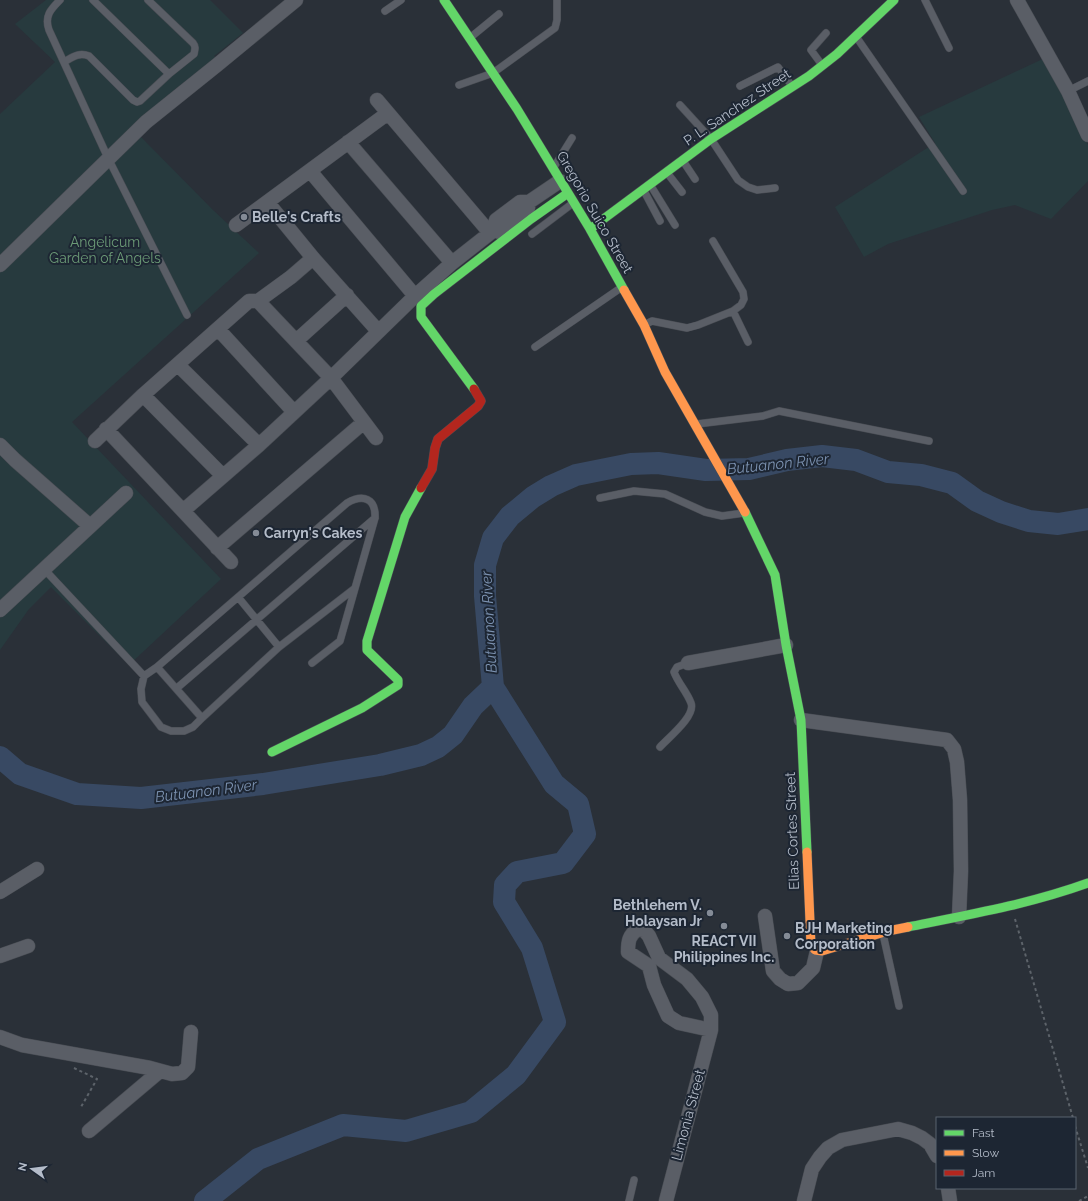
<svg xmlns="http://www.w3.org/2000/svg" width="1088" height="1201" font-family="Raleway,sans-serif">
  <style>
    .green { fill: #273a3e }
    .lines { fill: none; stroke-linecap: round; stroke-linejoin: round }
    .river { stroke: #384963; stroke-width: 22 }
    .lane-casing { stroke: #484c53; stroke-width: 8 }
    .street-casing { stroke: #484c53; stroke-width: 15 }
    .fast-casing { stroke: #484c53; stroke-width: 10 }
    .slow-casing { stroke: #484c53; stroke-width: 10 }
    .jam-casing { stroke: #484c53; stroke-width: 10 }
    .path { stroke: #5d636a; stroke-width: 2; stroke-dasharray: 3 3; stroke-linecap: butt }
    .lane { stroke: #5a5e66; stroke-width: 7 }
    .street { stroke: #5a5e66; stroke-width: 14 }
    .fast { stroke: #63d668; stroke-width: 9 }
    .slow { stroke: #ff974d; stroke-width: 9 }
    .jam { stroke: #b3261e; stroke-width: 9 }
    .poi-dot { fill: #848b96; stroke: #1d2633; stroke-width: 1.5 }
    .labels { text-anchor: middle; stroke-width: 4; stroke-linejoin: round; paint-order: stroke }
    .street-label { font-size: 14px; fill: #b4bcc9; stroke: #1d2633 }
    .poi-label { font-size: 14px; font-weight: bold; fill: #b4bcc9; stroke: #1d2633; text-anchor: start }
    .park-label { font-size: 14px; fill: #6b9a76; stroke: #1d2633 }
    .water-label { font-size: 15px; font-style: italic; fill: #7c92b1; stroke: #1d2633 }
  </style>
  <rect width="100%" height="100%" fill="#2a3038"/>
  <!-- green -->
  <path class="green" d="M 46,0 L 210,0 L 243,33 L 214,56 L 224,66 L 140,136 L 213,210 L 259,253 L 72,422 L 221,579 L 129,665 L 51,587 L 29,609 L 0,650 L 0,114 L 55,62 L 15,24 Z
    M 1047,57 L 1088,145 L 1088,181 L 1051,219 L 1015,205 L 992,210 L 888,244 L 864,257 L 835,207 L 935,143 L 919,117 Z"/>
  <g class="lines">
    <!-- river -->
    <path class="river" d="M 0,757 L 20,774 L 77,794 L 141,798 L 263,784 L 380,765 L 421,755 L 438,747 L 453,735 L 473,706 L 493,687 L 485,596 L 485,565 L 493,538 L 510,516 L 533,497 L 551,486 L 576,475 L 631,464 L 658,463 L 706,470 L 749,469 L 787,460 L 822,456 L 856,460 L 888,472 L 921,475 L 952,483 L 977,501 L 1001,512 L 1029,521 L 1058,524 L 1088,519
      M 205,1201 L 258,1159 L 343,1125 L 406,1131 L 471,1112 L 516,1075 L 555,1022 L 532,948 L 504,902 L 505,885 L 517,872 L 563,863 L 585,834 L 578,804 L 554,784 L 493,687"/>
    <!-- lane casing -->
    <g class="lane-casing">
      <path id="lane" d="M 60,0 C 51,9 44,16 49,30 L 108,158 L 187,315
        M 93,0 L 169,74
        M 925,0 L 949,48
        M 385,11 L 401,0
        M 471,37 L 499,14
        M 857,38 L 963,191
        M 64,62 C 73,57 79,52 89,56 L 133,100 L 137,102 L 140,101 L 169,74 L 194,54 C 195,49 196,47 193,43 L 148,0
        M 822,65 L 811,50 L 826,33
        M 459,85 L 493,73 L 555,28 L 557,20 L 557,0
        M 740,86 L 778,67 L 792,86
        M 1068,91 L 1088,81
        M 680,105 L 711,139 L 738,180 L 748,187 L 757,190 L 775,188
        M 683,161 L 695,179
        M 554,167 L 572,138
        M 668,174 L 682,192
        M 651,186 L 675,225
        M 644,191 L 660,221
        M 532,234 L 573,203
        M 733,311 L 748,342
        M 646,324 L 652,321 L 687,328 L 698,325 L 733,311 L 741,305 L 744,299 L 743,292 L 713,241
        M 535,347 L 622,287
        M 697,424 L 763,416 L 779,411 L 929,441
        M 600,498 L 634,491 L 665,494 L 705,512 L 722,516 L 744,513
        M 44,569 L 144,676 L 141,689 L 142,702 L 161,727 L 171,731 L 184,731 L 193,727 L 202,718
        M 238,597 L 279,647
        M 312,663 L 340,641 L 375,518 C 376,498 363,494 347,503 L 157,667 L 202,718 L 279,647 L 354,589
        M 144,676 L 157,667
        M 177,688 L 375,518
        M 660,747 C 668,738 696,716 691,703 C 687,692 678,683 674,672 L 677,667 L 688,663
        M 883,934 L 899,1006
        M 629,1201 L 634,1180"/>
    </g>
    <!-- street casing -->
    <g class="street-casing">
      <path id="street" d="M 1017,0 L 1068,91 L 1088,135
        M 377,100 L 490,233
        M 348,142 L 452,263
        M 310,171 L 415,296
        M 268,203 L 313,258 L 378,331
        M 236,225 L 388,113
        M 494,230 L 496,220 L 520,202 L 529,202
        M 0,265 L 146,122 L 217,65 L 296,0
        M 258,301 L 331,378 L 376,438
        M 218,329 L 294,412
        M 296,341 L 347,295
        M 178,365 L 259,445
        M 143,395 L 223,476
        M 106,429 L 231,562
        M 95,441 L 143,395 L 249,301 L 258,301 L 291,277 L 313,258
        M 0,445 L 15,460 L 90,526
        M 184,510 L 259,445 L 331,378 L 415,296 L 452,263 L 494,230 L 502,233 L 527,213 L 529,202 L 560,181
        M 217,548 L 364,422
        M 0,610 L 126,493
        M 688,663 L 786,645
        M 801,720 L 947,740 L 954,749 L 957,762 L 960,800 L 961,871 L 959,917
        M 0,892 L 37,869
        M 765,916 L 773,971 L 780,979 L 788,984 L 798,983 L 813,968 L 817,951
        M 0,956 L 28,946
        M 649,966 L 628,952 C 628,941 629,935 638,929 L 644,930 L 649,936 L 659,958 L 687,979 L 702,997 L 711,1015 L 711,1030 L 666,1201
        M 649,966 L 654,985 L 668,1016 L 679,1023 L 711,1030
        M 0,1037 L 22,1045 L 150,1068 L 172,1074 L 182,1073 L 188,1067 L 191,1032
        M 89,1131 L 160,1071
        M 948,1188 L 950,1201
        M 804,1201 L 812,1169 L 820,1157 L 828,1148 L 842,1140 L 898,1129 L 912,1133 L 922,1138 L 930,1144 L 937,1156"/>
    </g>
    <!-- fast casing -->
    <g class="fast-casing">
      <path id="fast" d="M 444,0 L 517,109 L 590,229 L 624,290
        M 590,229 L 711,139 L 809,76 L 837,54 L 894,0
        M 474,389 L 421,317 L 421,306 L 434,294 L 531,219 L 568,193
        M 745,512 L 775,575 L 786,645 L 801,720 L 807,852
        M 272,752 L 362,708 L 398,685 L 398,680 L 367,650 L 367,641 L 405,517 L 421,488
        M 908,927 C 968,915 1030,904 1088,883"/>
    </g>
    <!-- slow casing -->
    <g class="slow-casing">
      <path id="slow" d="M 624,290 L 644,325 L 665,372 L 745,512
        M 807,852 L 811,945 L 815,950 L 822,951 L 888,931 L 908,927"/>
    </g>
    <!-- jam casing -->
    <g class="jam-casing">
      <path id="jam" d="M 421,488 L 432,469 L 435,448 L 438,439 L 478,406 L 481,401 L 474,389"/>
    </g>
    <!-- path -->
    <path class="path" d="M 1015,919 L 1073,1118
      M 74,1068 L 97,1079 L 81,1107
      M 1075,1126 L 1088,1168
      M 1079,1201 L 1088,1196"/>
    <!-- lane -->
    <use href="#lane" class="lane"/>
    <!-- street -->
    <use href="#street" class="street"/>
    <!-- fast -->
    <use href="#fast" class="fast"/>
    <!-- slow -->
    <use href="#slow" class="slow"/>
    <!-- jam -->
    <use href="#jam" class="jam"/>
  </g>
  <!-- markers -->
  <g class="poi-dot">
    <circle cx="244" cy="217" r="4"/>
    <circle cx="256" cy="533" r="4"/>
    <circle cx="710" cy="913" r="4"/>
    <circle cx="724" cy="926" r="4"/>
    <circle cx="787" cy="936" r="4"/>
  </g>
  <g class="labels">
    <!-- street labels -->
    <g class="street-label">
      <text transform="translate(737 107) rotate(-34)" y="5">P. L. Sanchez Street</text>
      <text transform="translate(595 212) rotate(60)" y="5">Gregorio Suico Street</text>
      <text transform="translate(792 831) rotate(-92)" y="5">Elias Cortes Street</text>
      <text transform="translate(688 1115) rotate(-75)" y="5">Limonia Street</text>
    </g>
    <!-- poi labels -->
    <g class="poi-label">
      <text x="252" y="222">Belle's Crafts</text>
      <text x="264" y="538">Carryn's Cakes</text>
      <text x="702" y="910" text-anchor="end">Bethlehem V.<tspan x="702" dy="16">Holaysan Jr</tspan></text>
      <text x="795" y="933">BJH Marketing<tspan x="795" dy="16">Corporation</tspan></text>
      <text x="724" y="946" text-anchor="middle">REACT VII<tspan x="724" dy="16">Philippines Inc.</tspan></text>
    </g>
    <!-- park labels -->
    <g class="park-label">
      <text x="105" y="247">Angelicum<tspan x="105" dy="16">Garden of Angels</tspan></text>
    </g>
    <!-- water labels -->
    <g class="water-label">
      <text transform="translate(778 464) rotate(-6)" y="5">Butuanon River</text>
      <text transform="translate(489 622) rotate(-93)" y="5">Butuanon River</text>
      <text transform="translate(206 791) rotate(-7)" y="5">Butuanon River</text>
    </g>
  </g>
  <!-- legend -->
  <rect x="936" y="1117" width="140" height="72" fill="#1d2633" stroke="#59626f"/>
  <rect x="944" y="1130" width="20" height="6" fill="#63d668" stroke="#59626f"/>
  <text x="972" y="1137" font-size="12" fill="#b4bcc9">Fast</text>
  <rect x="944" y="1150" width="20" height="6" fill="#ff974d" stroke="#59626f"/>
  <text x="972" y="1157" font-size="12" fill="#b4bcc9">Slow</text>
  <rect x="944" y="1170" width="20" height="6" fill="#b3261e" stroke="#59626f"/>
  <text x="972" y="1177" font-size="12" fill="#b4bcc9">Jam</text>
  <!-- north arrow -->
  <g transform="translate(32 1169) rotate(284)" stroke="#1d2633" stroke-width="3" paint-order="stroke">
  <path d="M0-3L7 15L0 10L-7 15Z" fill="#b4bcc9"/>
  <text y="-6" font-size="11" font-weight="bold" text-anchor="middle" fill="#b4bcc9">N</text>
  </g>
</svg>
